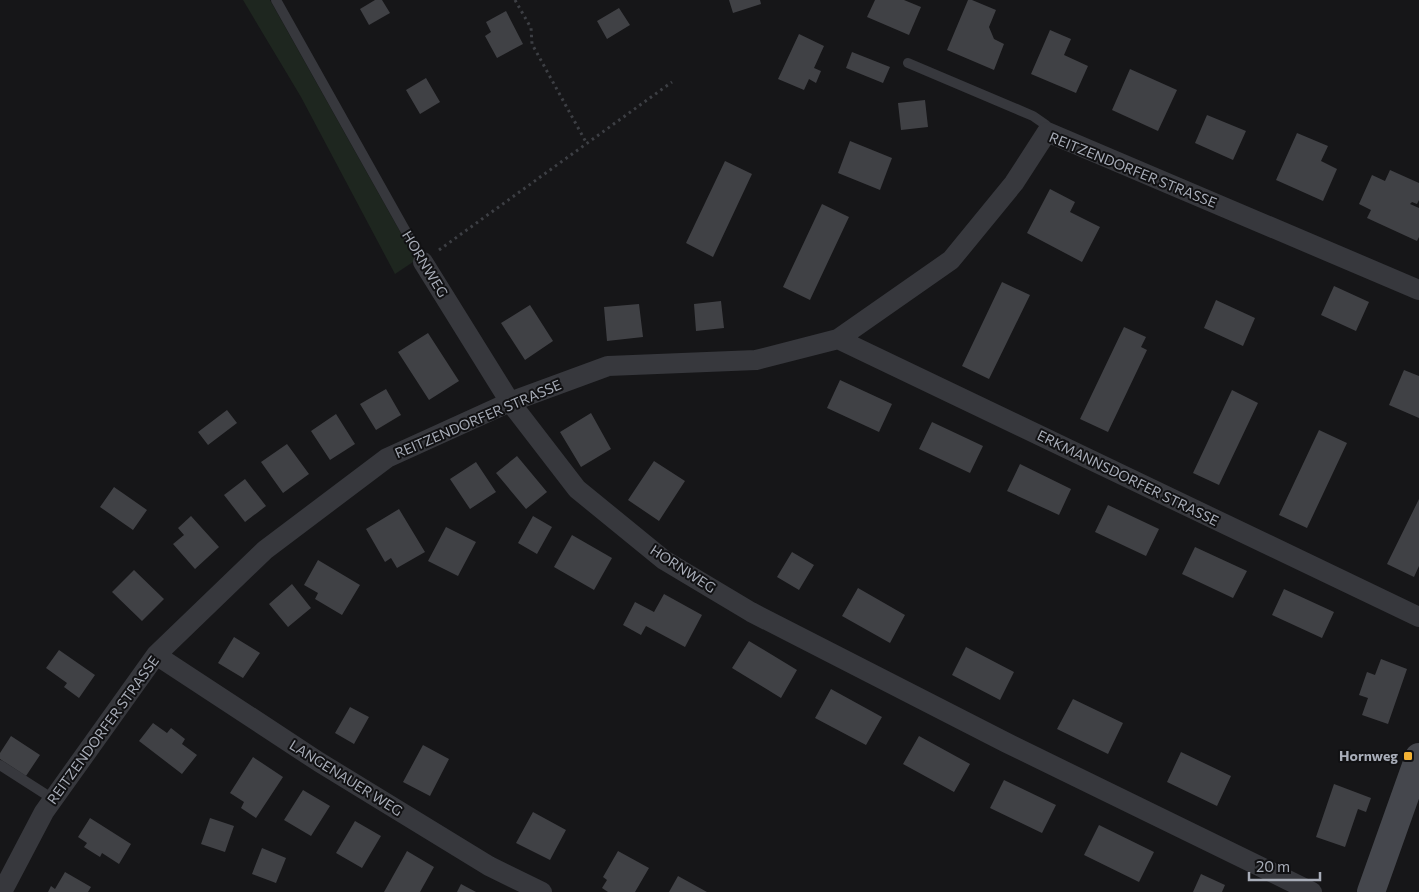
<svg xmlns="http://www.w3.org/2000/svg" width="1419" height="892" font-family="Commissioner,sans-serif">
  <style>
    .green { fill: #1e261f }
    .building { fill: #404145 }
    .lines { fill: none; stroke-linecap: round; stroke-linejoin: round }
    .path { stroke: #3d3f44; stroke-width: 3; stroke-dasharray: 2.5 4; stroke-linecap: butt }
    .lane { stroke: #37383d; stroke-width: 10 }
    .street { stroke: #37383d; stroke-width: 20 }
    .secondary { stroke: #45474d; stroke-width: 28 }
    .poi-dot { fill: #f2b134; stroke: #111113; stroke-width: 2 }
    .labels { text-anchor: middle; stroke-width: 4; stroke-linejoin: round; paint-order: stroke }
    .street-label { font-size: 14px; fill: #a8adb8; stroke: #111113 }
    .poi-label { font-size: 14px; font-weight: bold; fill: #a8adb8; stroke: #111113; text-anchor: end }
  </style>
  <rect width="100%" height="100%" fill="#161618"/>
  <!-- green -->
  <path class="green" d="M 243,0 L 270,0 L 416,260 L 395,274 L 301,97 Z"/>
  <!-- building -->
  <path class="building" d="M 375,0 L 382,0 L 390,13 L 369,25 L 360,9 Z
    M 729,0 L 760,0 L 761,4 L 733,13 Z
    M 875,0 L 904,0 L 921,7 L 909,35 L 867,17 Z
    M 968,0 L 972,0 L 996,10 L 989,27 L 994,39 L 1004,44 L 994,70 L 947,50 Z
    M 619,8 L 630,25 L 607,39 L 597,21 Z
    M 506,11 L 523,44 L 497,58 L 485,36 L 491,32 L 486,22 Z
    M 1050,30 L 1071,39 L 1064,55 L 1088,66 L 1076,93 L 1031,74 Z
    M 799,34 L 824,46 L 814,68 L 821,71 L 816,83 L 809,79 L 804,90 L 778,79 Z
    M 852,52 L 890,67 L 883,83 L 846,68 Z
    M 1130,69 L 1177,90 L 1158,131 L 1112,110 Z
    M 426,78 L 440,102 L 420,114 L 406,90 Z
    M 925,100 L 928,127 L 901,130 L 898,103 Z
    M 1207,115 L 1246,131 L 1233,160 L 1195,143 Z
    M 1297,133 L 1328,146 L 1321,161 L 1337,169 L 1323,201 L 1276,180 Z
    M 850,141 L 892,158 L 880,190 L 838,173 Z
    M 725,161 L 752,174 L 713,257 L 686,243 Z
    M 1390,170 L 1419,183 L 1419,200 L 1417,204 L 1412,202 L 1410,204 L 1419,208 L 1419,237 L 1417,241 L 1367,218 L 1371,210 L 1359,204 L 1372,175 L 1385,181 Z
    M 1050,189 L 1075,202 L 1070,212 L 1100,227 L 1082,262 L 1027,233 Z
    M 822,204 L 849,217 L 810,300 L 783,287 Z
    M 1002,282 L 1030,295 L 989,379 L 962,366 Z
    M 1334,286 L 1369,302 L 1356,331 L 1321,315 Z
    M 1216,300 L 1255,318 L 1243,346 L 1204,328 Z
    M 721,301 L 724,328 L 696,331 L 694,304 Z
    M 639,304 L 643,337 L 607,341 L 604,307 Z
    M 530,305 L 553,341 L 525,360 L 501,323 Z
    M 1124,327 L 1146,337 L 1141,347 L 1147,350 L 1108,432 L 1080,419 Z
    M 428,333 L 459,381 L 429,400 L 398,352 Z
    M 1404,370 L 1419,376 L 1419,418 L 1389,405 Z
    M 840,380 L 892,404 L 879,432 L 827,408 Z
    M 386,389 L 401,415 L 376,430 L 360,404 Z
    M 1232,390 L 1258,403 L 1219,485 L 1193,473 Z
    M 227,410 L 237,423 L 208,445 L 198,432 Z
    M 591,413 L 611,449 L 581,467 L 560,432 Z
    M 336,414 L 355,444 L 330,460 L 311,431 Z
    M 932,422 L 983,446 L 970,473 L 919,449 Z
    M 1319,430 L 1347,443 L 1307,528 L 1279,515 Z
    M 287,444 L 309,474 L 283,493 L 261,462 Z
    M 517,456 L 547,492 L 526,509 L 496,473 Z
    M 654,461 L 685,481 L 659,521 L 628,500 Z
    M 476,462 L 496,492 L 470,509 L 450,479 Z
    M 1020,464 L 1071,489 L 1059,515 L 1007,491 Z
    M 245,479 L 266,506 L 245,522 L 224,495 Z
    M 114,487 L 147,510 L 133,530 L 100,507 Z
    M 1419,499 L 1419,566 L 1414,577 L 1387,564 Z
    M 1108,505 L 1159,529 L 1146,556 L 1095,532 Z
    M 399,509 L 425,552 L 397,568 L 391,558 L 385,562 L 366,529 Z
    M 191,516 L 219,547 L 195,569 L 173,544 L 184,535 L 178,528 Z
    M 533,516 L 552,527 L 537,554 L 518,543 Z
    M 446,527 L 476,542 L 458,576 L 428,561 Z
    M 572,535 L 612,558 L 594,590 L 554,567 Z
    M 1195,547 L 1247,571 L 1233,598 L 1182,574 Z
    M 792,552 L 814,565 L 799,590 L 777,577 Z
    M 318,560 L 360,585 L 342,615 L 315,599 L 318,593 L 304,585 Z
    M 134,570 L 164,599 L 142,621 L 112,592 Z
    M 292,584 L 311,608 L 288,627 L 269,604 Z
    M 858,588 L 905,615 L 890,643 L 842,616 Z
    M 1284,589 L 1334,612 L 1322,638 L 1272,615 Z
    M 664,594 L 702,615 L 685,647 L 646,626 L 641,635 L 623,625 L 635,602 L 654,612 Z
    M 234,637 L 260,653 L 243,678 L 218,663 Z
    M 749,641 L 797,670 L 781,698 L 732,668 Z
    M 966,647 L 1014,672 L 1000,700 L 952,675 Z
    M 59,650 L 95,675 L 79,698 L 64,687 L 67,683 L 46,668 Z
    M 1381,659 L 1407,669 L 1388,724 L 1362,715 L 1368,698 L 1359,695 L 1367,672 L 1375,675 Z
    M 831,689 L 882,717 L 866,745 L 815,718 Z
    M 1073,699 L 1123,723 L 1108,754 L 1057,729 Z
    M 350,707 L 369,717 L 354,744 L 335,733 Z
    M 153,723 L 167,733 L 171,728 L 185,739 L 182,744 L 197,755 L 182,774 L 139,741 Z
    M 11,736 L 40,755 L 26,776 L 0,759 L 0,753 Z
    M 919,736 L 970,764 L 954,792 L 903,764 Z
    M 423,745 L 449,759 L 430,796 L 403,782 Z
    M 1181,752 L 1231,776 L 1217,806 L 1167,782 Z
    M 253,757 L 283,777 L 256,818 L 241,808 L 244,802 L 230,793 Z
    M 1004,780 L 1056,805 L 1042,833 L 990,808 Z
    M 1334,784 L 1371,798 L 1366,812 L 1358,809 L 1345,847 L 1316,837 Z
    M 303,790 L 330,806 L 311,836 L 284,820 Z
    M 533,812 L 566,830 L 550,860 L 516,843 Z
    M 90,818 L 131,844 L 119,864 L 102,853 L 100,857 L 84,847 L 87,843 L 78,837 Z
    M 210,818 L 234,826 L 225,852 L 201,844 Z
    M 355,821 L 381,836 L 362,868 L 336,853 Z
    M 1099,825 L 1154,852 L 1139,882 L 1084,855 Z
    M 262,848 L 286,858 L 276,883 L 252,874 Z
    M 407,851 L 434,867 L 420,892 L 384,892 Z
    M 618,851 L 649,868 L 635,892 L 608,892 L 602,888 L 607,880 L 603,877 Z
    M 65,872 L 91,887 L 88,892 L 48,892 L 51,886 L 55,889 Z
    M 1201,874 L 1225,885 L 1222,892 L 1193,892 Z
    M 678,876 L 707,892 L 669,892 Z
    M 461,884 L 476,892 L 457,892 Z"/>
  <g class="lines">
    <!-- path -->
    <path class="path" d="M 515,0 L 531,28 L 532,44 L 587,144
      M 439,250 L 672,82"/>
    <!-- lane -->
    <path class="lane" d="M 276,0 L 423,262
      M 908,63 L 1033,116 L 1046,125 L 1047,132
      M 0,765 L 53,799"/>
    <!-- street -->
    <path class="street" d="M 423,262 L 510,402 L 577,489 L 664,560 L 751,612 L 1007,743 L 1312,892
      M 838,339 L 1419,617
      M 156,655 L 319,762 L 489,866 L 542,892
      M 2,892 L 44,812 L 156,655 L 265,550 L 387,458 L 510,402 L 608,366 L 756,360 L 838,339 L 951,260 L 1014,183 L 1047,132 L 1419,290"/>
    <!-- secondary -->
    <path class="secondary" d="M 1371,892 L 1419,757"/>
  </g>
  <!-- markers -->
  <rect class="poi-dot" x="1403" y="751" width="10" height="10" rx="2.5"/>
  <g class="labels">
    <!-- street labels -->
    <g class="street-label">
      <text transform="translate(1133 170) rotate(22)" y="5">REITZENDORFER STRASSE</text>
      <text transform="translate(425 264) rotate(59)" y="5">HORNWEG</text>
      <text transform="translate(478 419) rotate(-23)" y="5">REITZENDORFER STRASSE</text>
      <text transform="translate(1128 478) rotate(26)" y="5">ERKMANNSDORFER STRASSE</text>
      <text transform="translate(683 569) rotate(33)" y="5">HORNWEG</text>
      <text transform="translate(103 730) rotate(-54)" y="5">REITZENDORFER STRASSE</text>
      <text transform="translate(346 778) rotate(32)" y="5">LANGENAUER WEG</text>
    </g>
    <!-- poi labels -->
    <g class="poi-label">
      <text x="1398" y="761">Hornweg</text>
    </g>
  </g>
  <!-- scale -->
  <path d="M1249 872v8h71v-8" fill="none" stroke="#a8adb8" stroke-width="2.5"/>
  <text x="1256" y="872" font-size="15" fill="#a8adb8" stroke="#111113" stroke-width="4" paint-order="stroke">20 m</text>
</svg>
